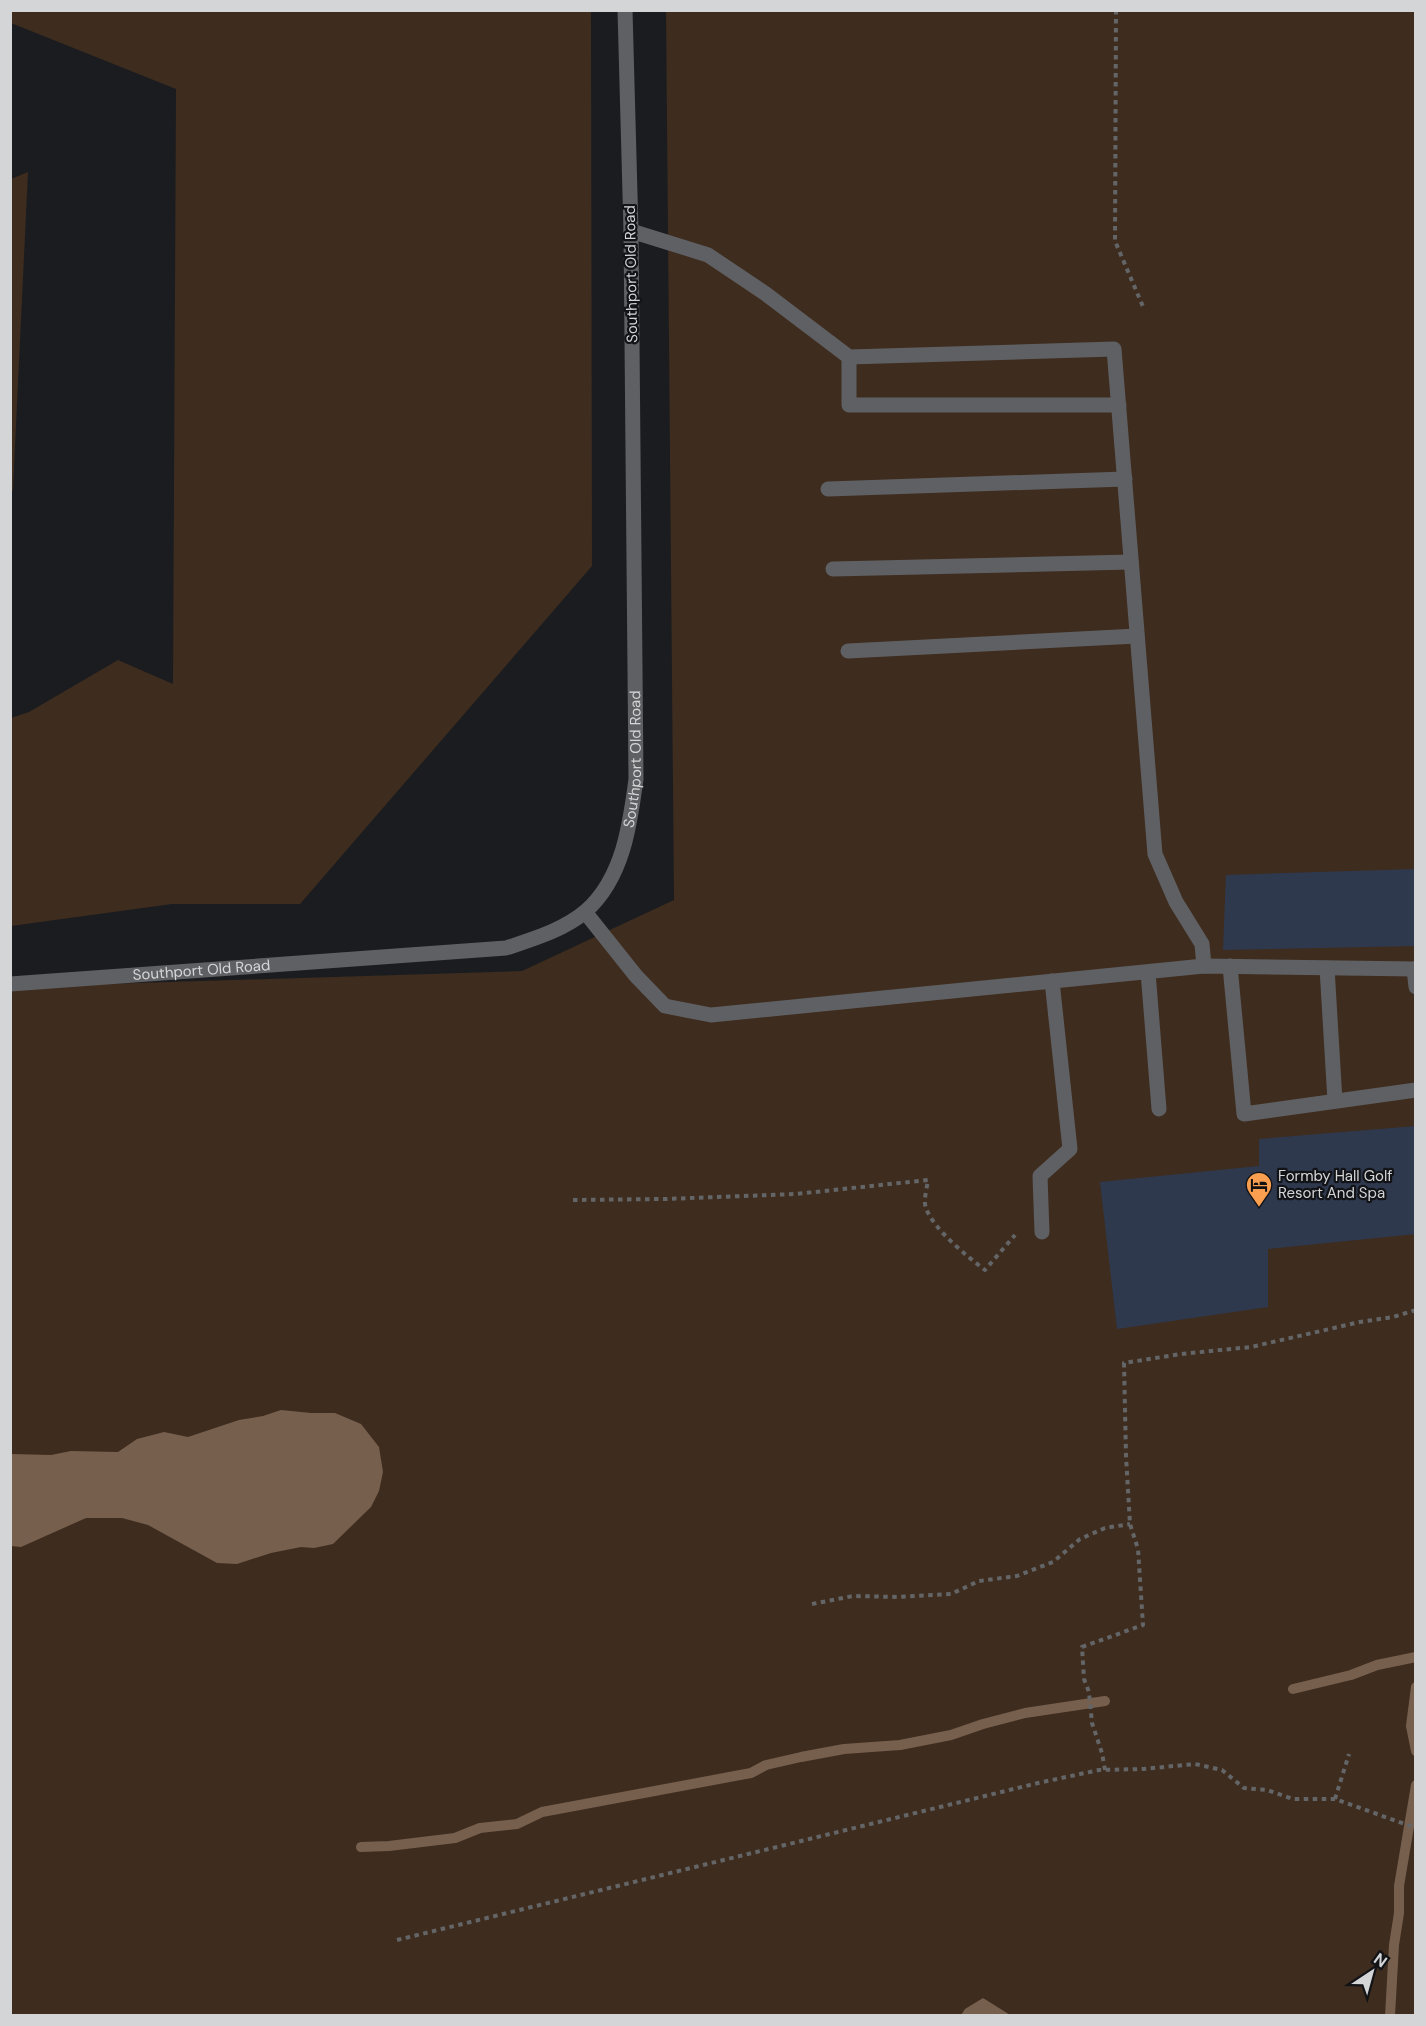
<svg xmlns="http://www.w3.org/2000/svg" width="1426" height="2026" font-family="'DM Sans',sans-serif">
  <style>
    .green { fill: #3e2c1f }
    .water { fill: #765f4d }
    .lines { fill: none; stroke-linecap: round; stroke-linejoin: round }
    .stream { stroke: #765f4d; stroke-width: 10 }
    .building { fill: #2f394e }
    .path { stroke: #646567; stroke-width: 4; stroke-dasharray: 4.5 4.5; stroke-linecap: butt }
    .minor { stroke: #5f6063; stroke-width: 15 }
    .labels { text-anchor: middle; stroke-width: 4.5; stroke-linejoin: round; paint-order: stroke }
    .street-label { font-size: 15px; fill: #d4d5d7; stroke: #121316 }
    .poi-label { font-size: 15px; fill: #d4d5d7; stroke: #121316; text-anchor: start }
  </style>
  <rect width="100%" height="100%" fill="#1b1c1f"/>
  <!-- green -->
  <path class="green" d="M 10,11 L 591,11 L 592,566 L 300,904 L 172,904 L 11,926 L 11,718 L 29,712 L 118,660 L 173,684 L 176,89 L 11,23 Z
    M 666,11 L 1415,11 L 1415,2015 L 11,2015 L 10,987 L 522,971 L 674,900 Z
    M 28,172 L 13,489 L 11,495 L 11,179 Z"/>
  <!-- water -->
  <path class="water" d="M 281,1410 L 311,1413 L 335,1413 L 361,1424 L 379,1447 L 383,1472 L 379,1491 L 371,1507 L 333,1544 L 314,1548 L 301,1547 L 271,1553 L 237,1564 L 217,1563 L 148,1525 L 122,1518 L 86,1518 L 21,1547 L 11,1546 L 11,1454 L 51,1455 L 71,1451 L 118,1452 L 137,1439 L 164,1432 L 188,1437 L 239,1420 L 263,1416 Z
    M 983,1998 L 1007,2013 L 1010,2015 L 961,2015 L 965,2009 Z"/>
  <g class="lines">
    <!-- stream -->
    <path class="stream" d="M 1416,1687 L 1411,1726 L 1416,1751
      M 1293,1689 L 1351,1675 L 1377,1665 L 1416,1657
      M 361,1847 L 389,1846 L 455,1838 L 480,1828 L 517,1824 L 542,1812 L 751,1773 L 766,1765 L 801,1757 L 844,1749 L 900,1745 L 951,1735 L 983,1724 L 1025,1713 L 1105,1701
      M 1390,2016 L 1394,1945 L 1399,1913 L 1399,1886 L 1416,1785"/>
  </g>
  <!-- building -->
  <path class="building" d="M 1416,869 L 1416,946 L 1223,950 L 1226,875 Z
    M 1416,1126 L 1416,1234 L 1268,1249 L 1268,1307 L 1117,1329 L 1100,1182 L 1259,1166 L 1259,1139 Z"/>
  <g class="lines">
    <!-- path -->
    <path class="path" d="M 1116,10 L 1115,241 L 1144,309
      M 573,1200 L 665,1199 L 796,1194 L 928,1180 C 927,1188 923,1201 926,1208 C 933,1229 968,1257 985,1270 L 1015,1235
      M 812,1604 L 853,1596 L 898,1597 L 951,1594 L 979,1581 L 1017,1576 L 1053,1562 L 1080,1539 L 1105,1528 L 1130,1524
      M 1105,1770 L 1102,1753 L 1092,1723 L 1089,1692 L 1084,1679 L 1082,1647 L 1143,1625 L 1138,1549 L 1130,1524 L 1126,1456 L 1124,1363 L 1181,1354 L 1251,1347 L 1360,1322 L 1393,1317 L 1416,1310
      M 1335,1799 L 1349,1754
      M 397,1940 L 1038,1783 L 1099,1770 L 1143,1769 L 1195,1764 L 1222,1770 L 1244,1788 L 1267,1790 L 1293,1799 L 1335,1799 L 1416,1828"/>
    <!-- minor -->
    <g class="minor">
      <path d="M 631,231 L 708,255 L 766,294 L 849,357 L 1114,349 L 1155,854 L 1176,902 L 1202,944 L 1204,966"/>
      <path d="M 849,357 L 849,405 L 1119,405"/>
      <path d="M 828,489 L 1125,479"/>
      <path d="M 833,569 L 1131,562"/>
      <path d="M 848,651 L 1137,636"/>
      <path d="M 585,912 L 636,976 L 665,1006 L 711,1015 L 1204,966 L 1416,969"/>
      <path d="M 1230,966 L 1244,1114 L 1416,1090"/>
      <path d="M 1327,968 L 1335,1101"/>
      <path d="M 1414,969 L 1416,987"/>
      <path d="M 1148,972 L 1159,1109"/>
      <path id="s1" d="M 10,984 L 506,948 C 533,939 564,930 586,911 C 623,878 630,825 636,779 L 631,231 L 625,10"/>
      <path d="M 1042,1232 L 1040,1176 L 1070,1149 L 1052,981"/>
    </g>
  </g>
  <!-- icons -->
  <defs>
    <g id="hotel-pin" transform="scale(1.35)"><path d="M0 17L-7.5 6A9.5 9.5 0 1 1 7.5 6Z" fill="#fa9f50" stroke="#121316"/><path d="M-6-4.5h1.5V1H6V5H4.5V3h-9V5H-6ZM-4 0a1.8 1.8 0 1 1 3.6 0ZM.5 0V-2.5h3Q6-2.5 6 0Z" fill="#111"/></g>
  </defs>
  <g fill-rule="evenodd">
    <use href="#hotel-pin" x="1259" y="1185"/>
  </g>
  <g class="labels">
    <!-- street labels -->
    <g class="street-label">
      <text transform="translate(631 274) rotate(-91)" y="5">Southport Old Road</text>
      <text dy="5" stroke="none"><textPath href="#s1" startOffset="750">Southport Old Road</textPath></text>
      <text dy="5" stroke="none"><textPath href="#s1" startOffset="192">Southport Old Road</textPath></text>
    </g>
    <!-- poi labels -->
    <g class="poi-label">
      <text x="1278" y="1181">Formby Hall Golf<tspan x="1278" dy="17">Resort And Spa</tspan></text>
    </g>
  </g>
  <!-- border -->
  <rect width="1426" height="2026" fill="none" stroke="#d4d5d7" stroke-width="24"/>
  <!-- north arrow -->
  <g transform="translate(1372 1972) rotate(36)" stroke="#121316" stroke-width="4.5" paint-order="stroke">
  <path d="M0-4.5L10 22L0 15L-10 22Z" fill="#d4d5d7"/>
  <text y="-9" font-size="16" font-weight="bold" text-anchor="middle" fill="#d4d5d7">N</text>
  </g>
</svg>
